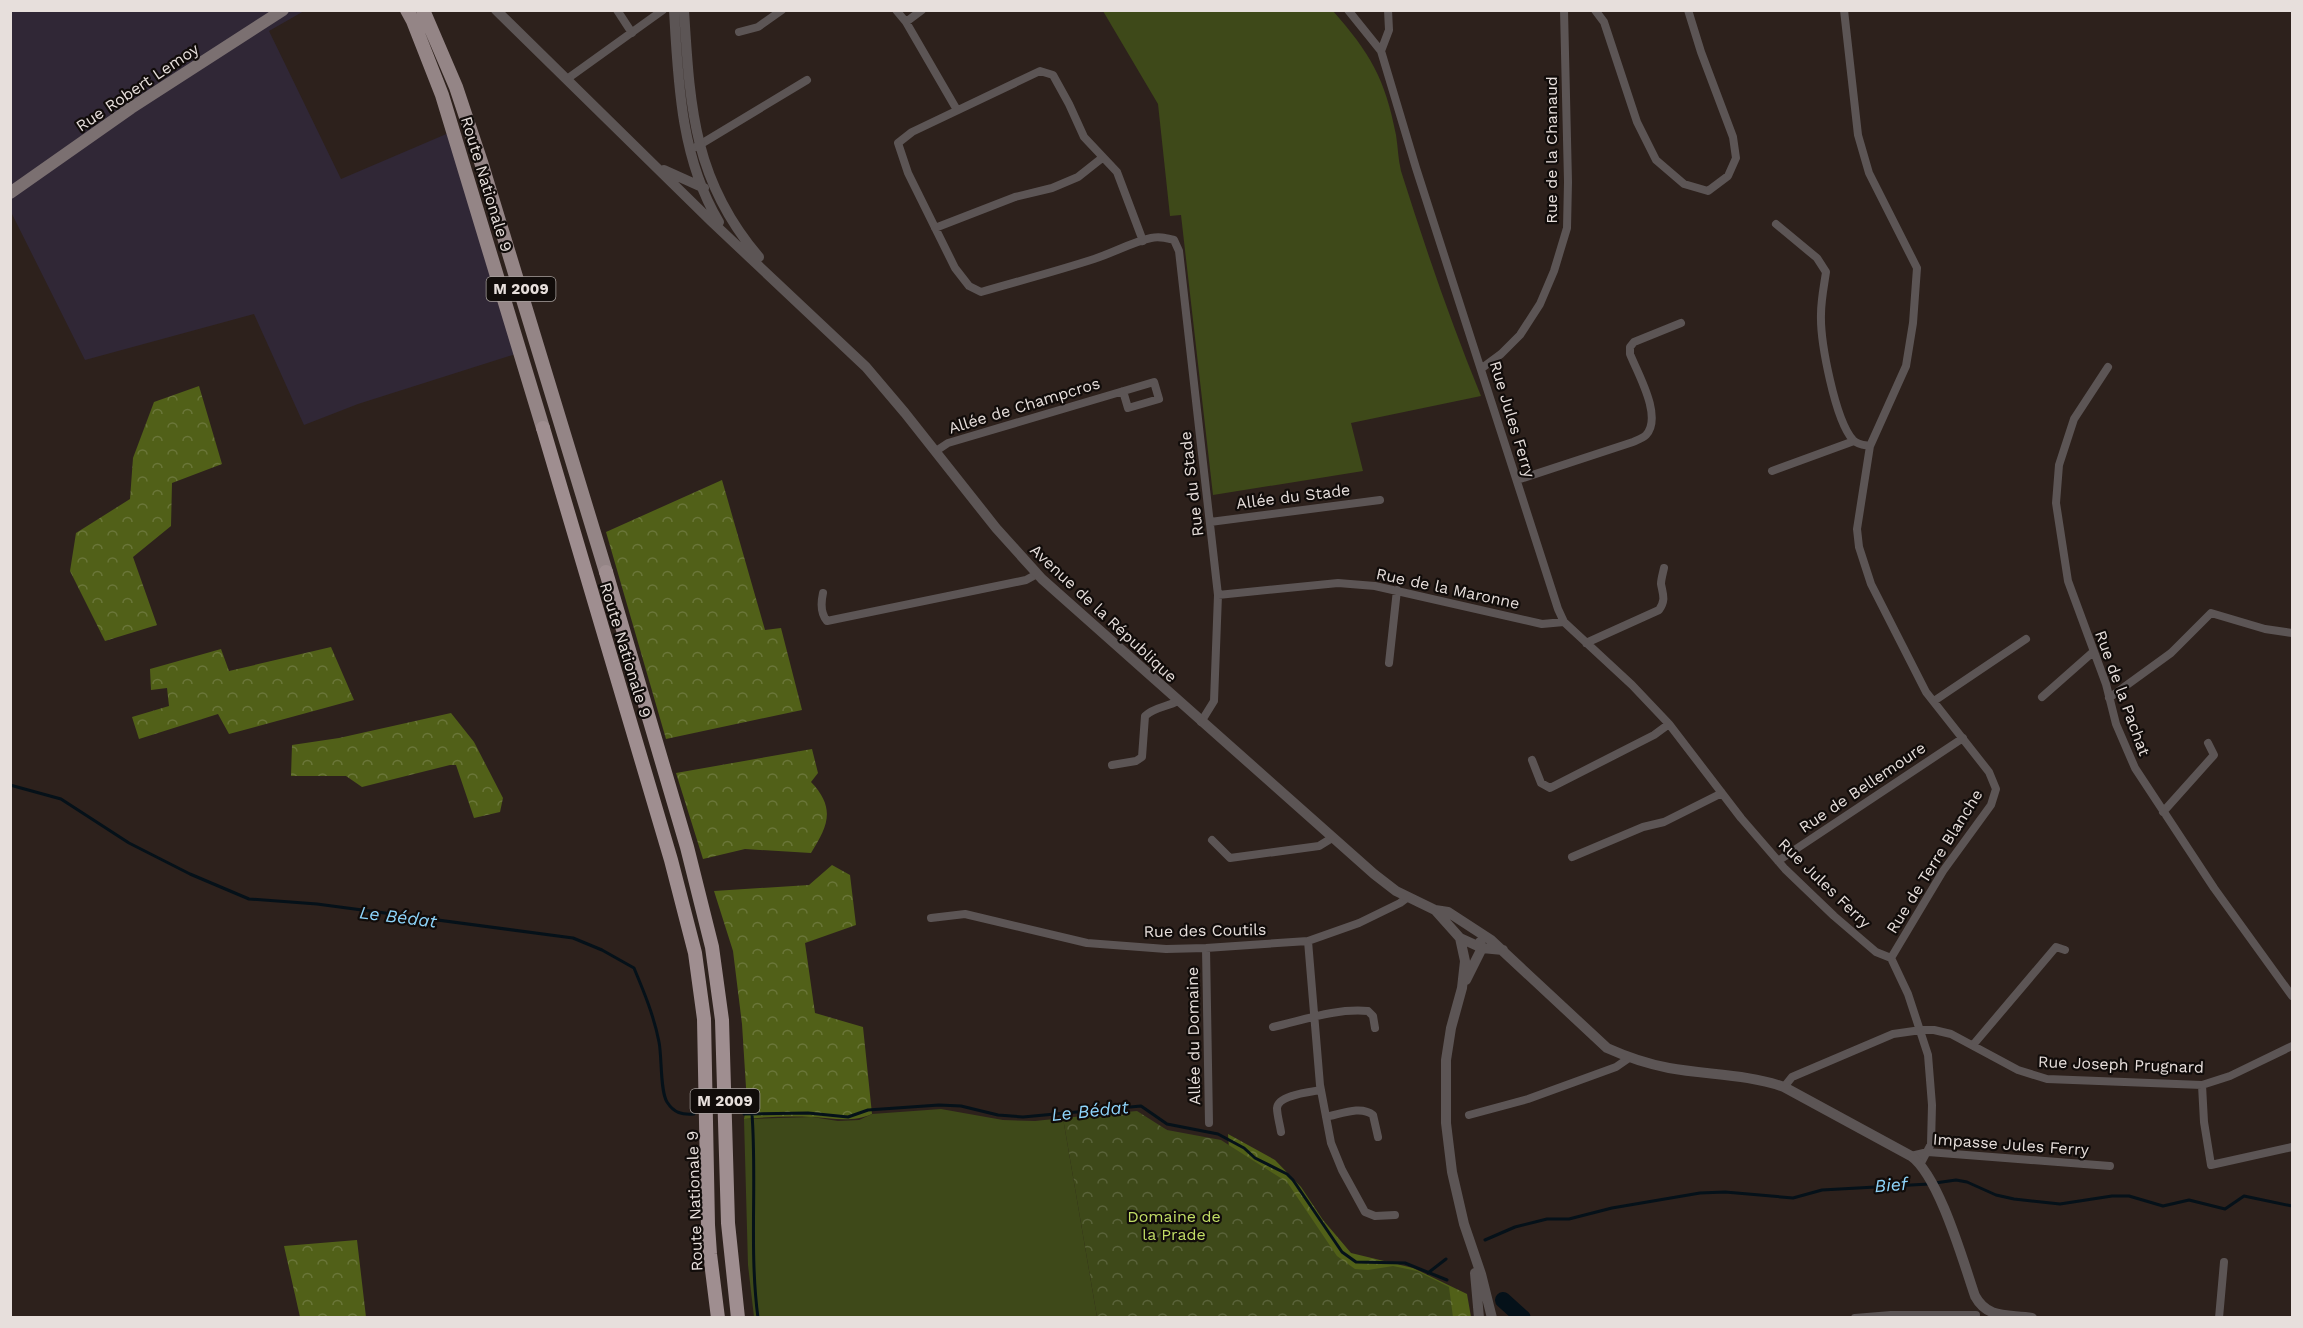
<svg xmlns="http://www.w3.org/2000/svg" width="2303" height="1328" font-family="'Work Sans',sans-serif">
  <style>
    .commercial { fill: #302736 }
    .forest { fill: url(#forest-crowns) }
    .park { fill: url(#park-crowns) }
    .pitch { fill: #3e4919 }
    .lines { fill: none; stroke-linecap: round; stroke-linejoin: round }
    .stream { stroke: #051119; stroke-width: 3 }
    .river { stroke: #051119; stroke-width: 16 }
    .minor { stroke: #5c5555; stroke-width: 8 }
    .tertiary { stroke: #5c5555; stroke-width: 10 }
    .secondary { stroke: #7b7071; stroke-width: 12 }
    .primary { stroke: #948586; stroke-width: 14 }
    .trunk { stroke: #9f8e90; stroke-width: 14 }
    .labels { text-anchor: middle; stroke-width: 4.5; stroke-linejoin: round; paint-order: stroke }
    .shield { fill: #110c0a; stroke: #a7a09d; stroke-width: 1.5 }
    .shield-label { font-size: 15px; font-weight: bold; fill: #e7dfdc }
    .street-label { font-size: 16px; fill: #e7dfdc; stroke: #110c0a }
    .park-label { font-size: 16px; fill: #c1dd65; stroke: #110c0a }
    .water-label { font-size: 18px; font-style: italic; fill: #8ed5fc; stroke: #110c0a }
  </style>
  <defs>
    <pattern id="forest-crowns" width="20" height="18" patternUnits="userSpaceOnUse" patternTransform="scale(1.5)"><rect width="20" height="18" fill="#516018"/><path d="M2 6a3 3 0 1 1 6 0M12 15a3 3 0 1 1 6 0" fill="none" stroke="#6a7639"/></pattern>
    <pattern id="park-crowns" width="20" height="18" patternUnits="userSpaceOnUse" patternTransform="scale(1.5)"><rect width="20" height="18" fill="#3e4919"/><path d="M2 6a3 3 0 1 1 6 0M12 15a3 3 0 1 1 6 0" fill="none" stroke="#5a633a"/></pattern>
  </defs>
  <rect width="100%" height="100%" fill="#2d211c"/>
  <!-- commercial -->
  <path class="commercial" d="M 11,11 L 304,11 L 269,31 L 341,179 L 451,132 L 525,351 L 358,404 L 304,425 L 254,314 L 85,360 L 11,212 Z"/>
  <!-- forest -->
  <path class="forest" d="M 199,386 L 222,464 L 172,483 L 171,526 L 133,557 L 157,625 L 105,641 L 70,571 L 76,533 L 130,499 L 133,458 L 154,402 Z
    M 722,480 L 765,630 L 781,628 L 802,710 L 666,739 L 606,532 Z
    M 331,647 L 354,700 L 229,734 L 218,714 L 139,739 L 132,717 L 169,706 L 167,688 L 151,690 L 150,669 L 221,649 L 229,671 Z
    M 451,713 L 474,742 L 503,798 L 500,812 L 474,818 L 456,765 L 450,765 L 362,787 L 346,776 L 291,776 L 292,745 L 339,738 Z
    M 812,749 L 818,773 L 811,782 C 836,808 828,826 811,853 L 745,849 L 703,859 L 676,773 Z
    M 832,865 L 850,875 L 856,925 L 805,943 L 815,1013 L 863,1027 L 872,1114 C 851,1123 833,1118 811,1117 C 789,1116 765,1117 744,1119 L 747,1103 L 742,1024 L 733,951 L 714,891 L 809,885 Z
    M 1228,1134 L 1275,1160 L 1301,1187 L 1323,1220 L 1351,1253 L 1413,1268 L 1467,1294 L 1471,1317 L 1410,1317 L 1231,1178 Z
    M 357,1240 L 366,1317 L 300,1317 L 284,1246 Z"/>
  <!-- park -->
  <path class="park" d="M 1137,1111 L 1167,1130 L 1221,1140 L 1287,1182 L 1337,1256 L 1355,1269 L 1368,1270 L 1393,1266 L 1417,1271 L 1449,1287 L 1453,1317 L 1097,1317 L 1063,1118 Z"/>
  <!-- pitch -->
  <path class="pitch" d="M 1103,11 L 1333,11 C 1370,53 1385,78 1396,135 C 1398,147 1398,159 1401,171 C 1425,247 1451,323 1481,396 L 1351,423 L 1363,471 L 1213,495 L 1181,215 L 1170,216 L 1158,104 Z
    M 941,1109 L 1003,1120 L 1035,1121 L 1063,1118 L 1097,1317 L 754,1317 L 748,1265 L 744,1119 L 812,1117 L 838,1121 L 859,1120 L 872,1114 Z"/>
  <g class="lines">
    <!-- stream -->
    <path class="stream" d="M 10,785 L 61,799 L 129,843 L 190,874 L 249,899 L 317,904 L 573,938 L 602,950 L 634,968 C 644,992 654,1016 659,1042 C 662,1056 660,1091 667,1102 C 674,1113 682,1115 694,1114
      M 744,1114 L 808,1113 L 848,1117 L 868,1110 L 939,1105 L 961,1106 L 998,1115 L 1023,1117 L 1141,1106 L 1167,1124 L 1218,1134 L 1244,1148 L 1255,1158 L 1287,1174 L 1293,1180 L 1342,1252 L 1356,1262 L 1405,1263 L 1447,1280
      M 752,1114 C 757,1182 749,1250 758,1318
      M 1935,1183 L 1956,1180 L 1967,1182 L 1996,1195 L 2014,1199 L 2060,1204 L 2112,1196 L 2129,1196 L 2163,1206 L 2189,1200 L 2225,1209 L 2244,1196 L 2292,1206
      M 1485,1240 L 1515,1227 L 1547,1219 L 1569,1219 L 1612,1208 L 1700,1193 L 1725,1192 L 1793,1198 L 1822,1190 L 1929,1184
      M 1428,1273 L 1446,1259"/>
    <!-- river -->
    <path class="river" d="M 1503,1300 L 1523,1318"/>
    <!-- minor -->
    <path class="minor" d="M 617,10 L 632,33
      M 896,10 L 906,22 L 957,110
      M 1348,10 L 1381,51 L 1416,168 L 1558,609 L 1564,622 L 1632,685 L 1669,724 L 1741,818 L 1785,869 L 1834,916 L 1876,952 L 1891,958 L 1908,994 L 1928,1055 L 1932,1105 L 1931,1144 L 1921,1163
      M 1595,10 L 1604,22 L 1637,122 L 1656,160 L 1684,184 L 1708,191 L 1728,176 L 1736,158 L 1733,137 L 1701,52 L 1688,10
      M 1844,10 L 1858,135 L 1869,173 L 1917,268 L 1913,323 L 1906,366 L 1870,446 L 1857,529 L 1859,547 L 1871,584 L 1926,692 L 1989,772 L 1996,789 L 1991,805 L 1943,871 L 1891,958
      M 906,22 L 922,10
      M 739,32 L 758,27 L 782,10
      M 1381,51 L 1389,30 L 1388,10
      M 567,79 L 663,10
      M 696,147 L 807,80
      M 1776,224 L 1817,258 L 1826,272 C 1824,286 1821,300 1821,314 C 1820,341 1835,420 1853,440 C 1858,445 1864,445 1870,446
      M 935,228 L 1015,197 L 1052,188 L 1078,177 L 1102,158
      M 1143,241 L 1117,172 L 1084,137 L 1069,104 L 1053,75 L 1040,71 L 912,132 L 898,143 L 908,173 L 955,268 L 969,286 L 981,292 C 1019,281 1057,271 1094,259 C 1113,253 1132,242 1151,238 C 1160,236 1166,238 1174,240 L 1179,251 L 1218,595 L 1214,701 L 1201,722
      M 2108,367 L 2074,419 L 2059,465 L 2056,503 L 2068,581 L 2106,684 L 2116,724 L 2135,768 L 2214,888 L 2292,996
      M 1482,368 L 1501,354 L 1520,335 L 1540,304 L 1554,271 L 1567,228 L 1568,182 L 1564,10
      M 936,451 L 948,443 L 1154,382 L 1159,399 L 1128,408 L 1123,391
      M 1772,471 L 1854,441
      M 1517,480 L 1633,442 C 1637,440 1643,438 1646,435 C 1663,417 1638,374 1630,354 L 1630,347 L 1634,342 L 1681,323
      M 1210,522 L 1380,500
      M 823,593 C 821,602 820,613 827,621 L 1026,580 L 1037,574
      M 1218,595 L 1338,583 L 1375,586 L 1542,624 L 1564,622
      M 1586,643 L 1659,610 C 1666,600 1663,595 1661,584 C 1661,579 1663,573 1664,568
      M 1389,663 L 1397,590
      M 2042,697 L 2093,652
      M 2109,698 L 2171,653 L 2211,613 L 2265,629 L 2292,633
      M 1934,701 L 2026,639
      M 1532,760 L 1541,783 L 1550,788 L 1654,735 L 1669,724
      M 1112,765 L 1136,761 L 1142,757 L 1145,716 C 1154,707 1167,707 1178,701
      M 2163,812 L 2214,755 L 2208,743
      M 1212,840 L 1230,858 L 1319,846 L 1332,838
      M 1572,857 L 1643,827 L 1664,822 L 1722,793
      M 1778,861 L 1963,738
      M 931,918 L 965,914 L 1087,943 L 1166,949 L 1206,948 L 1308,941 L 1359,923 L 1400,903 L 1408,897
      M 1308,941 L 1320,1085 L 1331,1143 L 1342,1170 L 1365,1212 L 1375,1216 L 1395,1215
      M 1206,948 L 1209,1123
      M 1273,1027 C 1304,1020 1336,1008 1368,1011 L 1373,1016 L 1375,1028
      M 1973,1045 L 2056,947 L 2065,950
      M 2202,1085 L 2204,1122 L 2211,1165 L 2292,1147
      M 1784,1087 L 1792,1077 L 1893,1034 L 1921,1030 L 1934,1030 L 1951,1034 L 2018,1070 L 2047,1079 L 2202,1085 L 2230,1076 L 2292,1046
      M 1469,1115 L 1528,1099 L 1616,1067 L 1629,1058
      M 1326,1117 C 1341,1114 1361,1105 1373,1115 L 1378,1137
      M 1281,1132 C 1280,1125 1277,1115 1277,1108 C 1278,1095 1310,1092 1321,1090
      M 1911,1156 L 1928,1152 L 2110,1166
      M 1855,1318 L 1891,1315 L 1976,1315
      M 2219,1318 L 2224,1262"/>
    <!-- tertiary -->
    <path class="tertiary" d="M 496,10 L 711,221 L 866,367 L 905,413 L 996,528 L 1042,579 L 1374,874 L 1396,891 L 1435,910 L 1448,912 L 1491,940 L 1607,1048 C 1627,1057 1648,1064 1669,1068 C 1707,1075 1747,1074 1784,1087 L 1911,1156 C 1939,1176 1963,1261 1975,1296 C 1988,1320 2009,1314 2032,1318
      M 674,10 C 678,82 681,159 719,222
      M 684,10 C 690,106 693,180 759,257
      M 664,170 L 704,188
      M 1435,910 L 1460,938 L 1482,948 L 1503,950
      M 1460,938 L 1465,961 L 1462,988 L 1451,1028 L 1446,1060 L 1446,1123 L 1452,1172 L 1464,1224 L 1481,1274 L 1492,1318
      M 1466,980 L 1482,948 L 1480,942
      M 1475,1273 L 1479,1318"/>
    <!-- secondary -->
    <path class="secondary" d="M 10,193 L 131,108 L 283,10"/>
    <!-- primary -->
    <path class="primary" d="M 407,10 L 413,21 L 442,95 L 543,428
      M 423,10 L 456,87 L 482,165 L 606,572"/>
    <!-- trunk -->
    <path class="trunk" d="M 543,428 L 671,860 L 695,953 L 704,1019 L 708,1225 L 710,1254 L 718,1318
      M 606,572 L 687,847 L 712,947 L 722,1020 L 728,1223 L 738,1318"/>
  </g>
  <g class="labels">
    <!-- shield labels -->
    <g class="shield">
      <rect x="486.5" y="277" width="69" height="24" rx="4.5"/>
      <rect x="690.5" y="1089" width="69" height="24" rx="4.5"/>
    </g>
    <g class="shield-label">
      <text x="521" y="294">M 2009</text>
      <text x="725" y="1106">M 2009</text>
    </g>
    <!-- street labels -->
    <g class="street-label">
      <text transform="translate(137 87) rotate(-34)" y="6">Rue Robert Lemoy</text>
      <text transform="translate(1551 150) rotate(-90)" y="6">Rue de la Chanaud</text>
      <text transform="translate(487 184) rotate(73)" y="6">Route Nationale 9</text>
      <text transform="translate(1024 405) rotate(-17)" y="6">Allée de Champcros</text>
      <text transform="translate(1513 419) rotate(73)" y="6">Rue Jules Ferry</text>
      <text transform="translate(1191 484) rotate(-97)" y="6">Rue du Stade</text>
      <text transform="translate(1293 496) rotate(-7)" y="6">Allée du Stade</text>
      <text transform="translate(1448 588) rotate(12)" y="6">Rue de la Maronne</text>
      <text transform="translate(1104 613) rotate(43)" y="6">Avenue de la République</text>
      <text transform="translate(626 650) rotate(73)" y="6">Route Nationale 9</text>
      <text transform="translate(2123 693) rotate(70)" y="6">Rue de la Pachat</text>
      <text transform="translate(1862 787) rotate(-34)" y="6">Rue de Bellemoure</text>
      <text transform="translate(1934 861) rotate(-58)" y="6">Rue de Terre Blanche</text>
      <text transform="translate(1825 883) rotate(44)" y="6">Rue Jules Ferry</text>
      <text transform="translate(1205 930) rotate(-1)" y="6">Rue des Coutils</text>
      <text transform="translate(1193 1036) rotate(-91)" y="6">Allée du Domaine</text>
      <text transform="translate(2121 1064) rotate(2)" y="6">Rue Joseph Prugnard</text>
      <text transform="translate(2011 1144) rotate(4)" y="6">Impasse Jules Ferry</text>
      <text transform="translate(694 1201) rotate(-92)" y="6">Route Nationale 9</text>
    </g>
    <!-- park labels -->
    <g class="park-label">
      <text x="1174" y="1222">Domaine de<tspan x="1174" dy="18">la Prade</tspan></text>
    </g>
    <!-- water labels -->
    <g class="water-label">
      <text transform="translate(398 917) rotate(7)" y="6">Le Bédat</text>
      <text transform="translate(1090 1111) rotate(-6)" y="6">Le Bédat</text>
      <text transform="translate(1891 1185) rotate(-4)" y="6">Bief</text>
    </g>
  </g>
  <!-- border -->
  <rect width="2303" height="1328" fill="none" stroke="#e7dfdc" stroke-width="24"/>
</svg>
